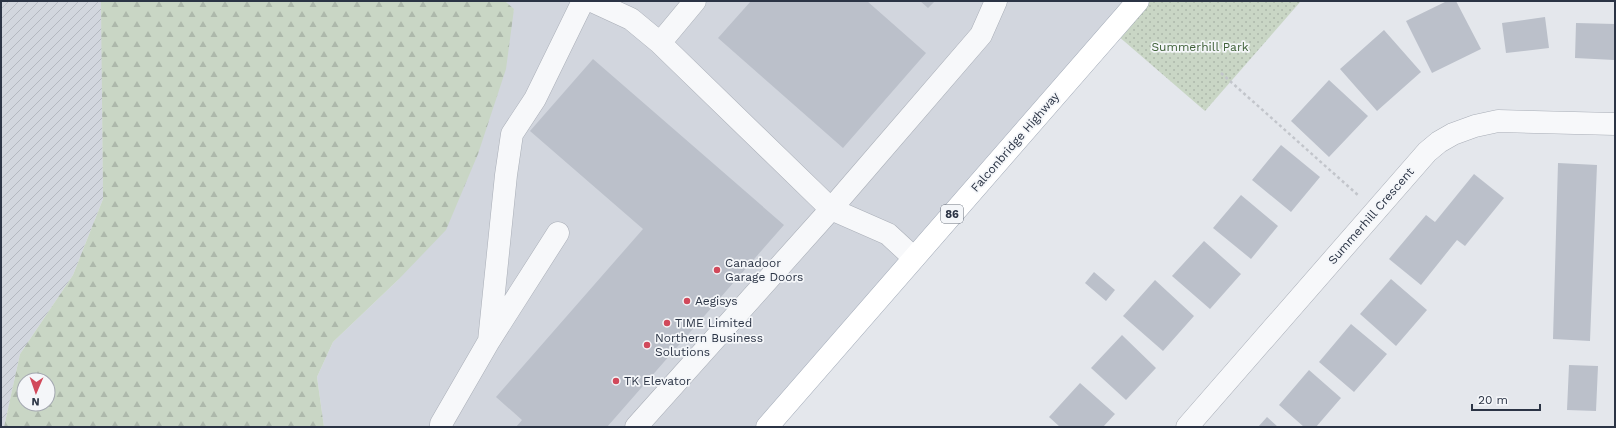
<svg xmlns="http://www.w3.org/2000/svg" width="1616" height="428" font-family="'Work Sans',sans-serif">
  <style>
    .built { fill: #d2d6de }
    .industrial { fill: url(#industrial-furrows) }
    .forest { fill: url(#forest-firs); fill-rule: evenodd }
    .park { fill: url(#park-dots) }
    .building { fill: #bbc0ca }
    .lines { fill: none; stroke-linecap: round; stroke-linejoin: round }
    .minor-casing { stroke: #a9aeb7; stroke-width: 23 }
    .major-casing { stroke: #a3abb8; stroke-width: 23 }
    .path { stroke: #c2c5cb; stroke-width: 2.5; stroke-dasharray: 3 3; stroke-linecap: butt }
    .minor { stroke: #f7f8fa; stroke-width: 22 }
    .major { stroke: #fff; stroke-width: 22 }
    .poi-dot { fill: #d1495b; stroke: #f4f6f9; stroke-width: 1.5 }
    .labels { text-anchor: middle; stroke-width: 3.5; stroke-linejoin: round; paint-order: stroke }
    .shield { fill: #f4f6f9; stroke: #676e7b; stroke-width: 1 }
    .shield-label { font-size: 11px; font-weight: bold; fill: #2b3445 }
    .park-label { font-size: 12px; fill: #3f6138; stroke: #f4f6f9 }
    .street-label { font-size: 12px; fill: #2b3445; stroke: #f4f6f9 }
    .poi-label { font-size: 12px; fill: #2b3445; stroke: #f4f6f9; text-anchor: start }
  </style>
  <defs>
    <pattern id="industrial-furrows" width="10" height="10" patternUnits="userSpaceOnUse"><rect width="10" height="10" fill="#d2d6de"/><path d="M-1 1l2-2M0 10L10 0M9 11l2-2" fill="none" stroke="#b4b8c0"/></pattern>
    <pattern id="forest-firs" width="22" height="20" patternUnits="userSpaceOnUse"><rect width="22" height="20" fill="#c9d6c5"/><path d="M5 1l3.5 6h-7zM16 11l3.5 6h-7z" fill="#adb8ab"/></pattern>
    <pattern id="park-dots" width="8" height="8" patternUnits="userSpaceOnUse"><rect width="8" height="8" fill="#c9d6c5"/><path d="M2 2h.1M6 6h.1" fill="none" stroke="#adb8ab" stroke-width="1.8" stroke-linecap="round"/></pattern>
  </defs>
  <rect width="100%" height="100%" fill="#e4e7ec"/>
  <!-- built -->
  <path class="built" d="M 505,1 L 1135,1 L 763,427 L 324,427 L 317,377 L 333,342 L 398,280 L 514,10 Z"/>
  <!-- industrial -->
  <path class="industrial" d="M 1,1 L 101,1 L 102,33 L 103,199 L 73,275 L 20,354 L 4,427 L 1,427 Z"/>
  <!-- forest -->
  <path class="forest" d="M 101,1 L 505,1 L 514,9 L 506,69 L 478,154 L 446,230 L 398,280 L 333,342 L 317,377 L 324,427 L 4,427 L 20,354 L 73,275 L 103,199 ZM 24,380 L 48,380 L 48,404 L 24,404 Z"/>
  <!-- park -->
  <path class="park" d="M 1135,1 L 1301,1 L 1205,111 L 1110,29 Z"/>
  <!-- building -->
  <path class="building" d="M 751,1 L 867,1 L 926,53 L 843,148 L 718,38 Z
    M 920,1 L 935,1 L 928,8 Z
    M 1447,1 L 1456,1 L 1481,49 L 1432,73 L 1406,21 Z
    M 1545,17 L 1549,48 L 1506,53 L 1502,23 Z
    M 1576,23 L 1615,24 L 1614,60 L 1575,58 Z
    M 1384,30 L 1421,72 L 1377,111 L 1340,69 Z
    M 593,59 L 784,225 L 607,427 L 516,427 L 522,420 L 496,397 L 643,229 L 530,131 Z
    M 1329,80 L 1368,116 L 1329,157 L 1291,121 Z
    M 1281,145 L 1320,177 L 1291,212 L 1252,180 Z
    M 1558,163 L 1597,165 L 1590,341 L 1553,339 Z
    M 1474,174 L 1504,198 L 1465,246 L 1457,240 L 1421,285 L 1389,259 L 1426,215 L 1435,222 Z
    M 1241,195 L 1278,226 L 1251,259 L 1213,228 Z
    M 1204,241 L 1241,274 L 1210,309 L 1172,276 Z
    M 1094,272 L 1115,290 L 1106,301 L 1085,283 Z
    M 1391,279 L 1427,310 L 1396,346 L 1360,314 Z
    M 1155,280 L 1194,316 L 1163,351 L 1123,316 Z
    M 1351,324 L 1387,354 L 1354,392 L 1319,362 Z
    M 1122,335 L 1156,368 L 1126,400 L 1091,368 Z
    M 1569,365 L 1598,366 L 1596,411 L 1567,410 Z
    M 1309,370 L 1341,398 L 1316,427 L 1304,427 L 1279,405 Z
    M 1080,383 L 1115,414 L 1103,427 L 1060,427 L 1049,417 Z
    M 1267,417 L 1278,427 L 1258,427 Z"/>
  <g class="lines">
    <!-- minor casing -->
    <g class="minor-casing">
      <path id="minor" d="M 592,1 L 631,19 L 660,43 L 831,209 L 888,234 L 914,258
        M 660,43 L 695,1
        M 489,341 L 506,175 L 512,134 L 535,99 L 583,1
        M 441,427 L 441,424 L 489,341 L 558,233
        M 636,427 L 831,209 L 981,35 L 996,1
        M 1187,427 L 1427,152 L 1439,142 L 1453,134 L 1475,126 L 1498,121 L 1615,124"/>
    </g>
    <!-- major casing -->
    <g class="major-casing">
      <path id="major" d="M 767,427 L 1138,1"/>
    </g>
    <!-- path -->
    <path class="path" d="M 1221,73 L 1359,196"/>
    <!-- minor -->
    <use href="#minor" class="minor"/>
    <!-- major -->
    <use href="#major" class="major"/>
  </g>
  <!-- markers -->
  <g class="poi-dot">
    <circle cx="717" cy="270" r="4"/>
    <circle cx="687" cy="301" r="4"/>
    <circle cx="667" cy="323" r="4"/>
    <circle cx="647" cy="345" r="4"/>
    <circle cx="616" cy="381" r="4"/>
  </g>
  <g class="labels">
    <!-- shield labels -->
    <rect class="shield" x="941" y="205" width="22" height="18" rx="3"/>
    <g class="shield-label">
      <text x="952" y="218">86</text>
    </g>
    <!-- park labels -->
    <g class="park-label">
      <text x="1200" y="51">Summerhill Park</text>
    </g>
    <!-- street labels -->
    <g class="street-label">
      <text transform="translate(1015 142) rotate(-49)" y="4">Falconbridge Highway</text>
      <text transform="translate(1371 216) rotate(-49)" y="4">Summerhill Crescent</text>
    </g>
    <!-- poi labels -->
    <g class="poi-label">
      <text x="725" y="267">Canadoor<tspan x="725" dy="14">Garage Doors</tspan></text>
      <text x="695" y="305">Aegisys</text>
      <text x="675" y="327">TIME Limited</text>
      <text x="655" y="342">Northern Business<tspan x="655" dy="14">Solutions</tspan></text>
      <text x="624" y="385">TK Elevator</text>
    </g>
  </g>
  <!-- border -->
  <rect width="1616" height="428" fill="none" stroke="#2b3445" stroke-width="4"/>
  <!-- north arrow -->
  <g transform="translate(36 392) rotate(182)"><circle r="19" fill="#f4f6f9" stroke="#a4a8b1"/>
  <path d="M0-3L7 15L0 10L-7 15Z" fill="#d1495b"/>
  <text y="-6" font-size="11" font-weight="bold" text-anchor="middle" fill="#2b3445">N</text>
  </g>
  <!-- scale -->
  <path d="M1472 404v6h68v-6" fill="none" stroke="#2b3445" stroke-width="2"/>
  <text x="1478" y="404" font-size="12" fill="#2b3445" stroke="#f4f6f9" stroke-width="3" paint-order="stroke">20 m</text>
</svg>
